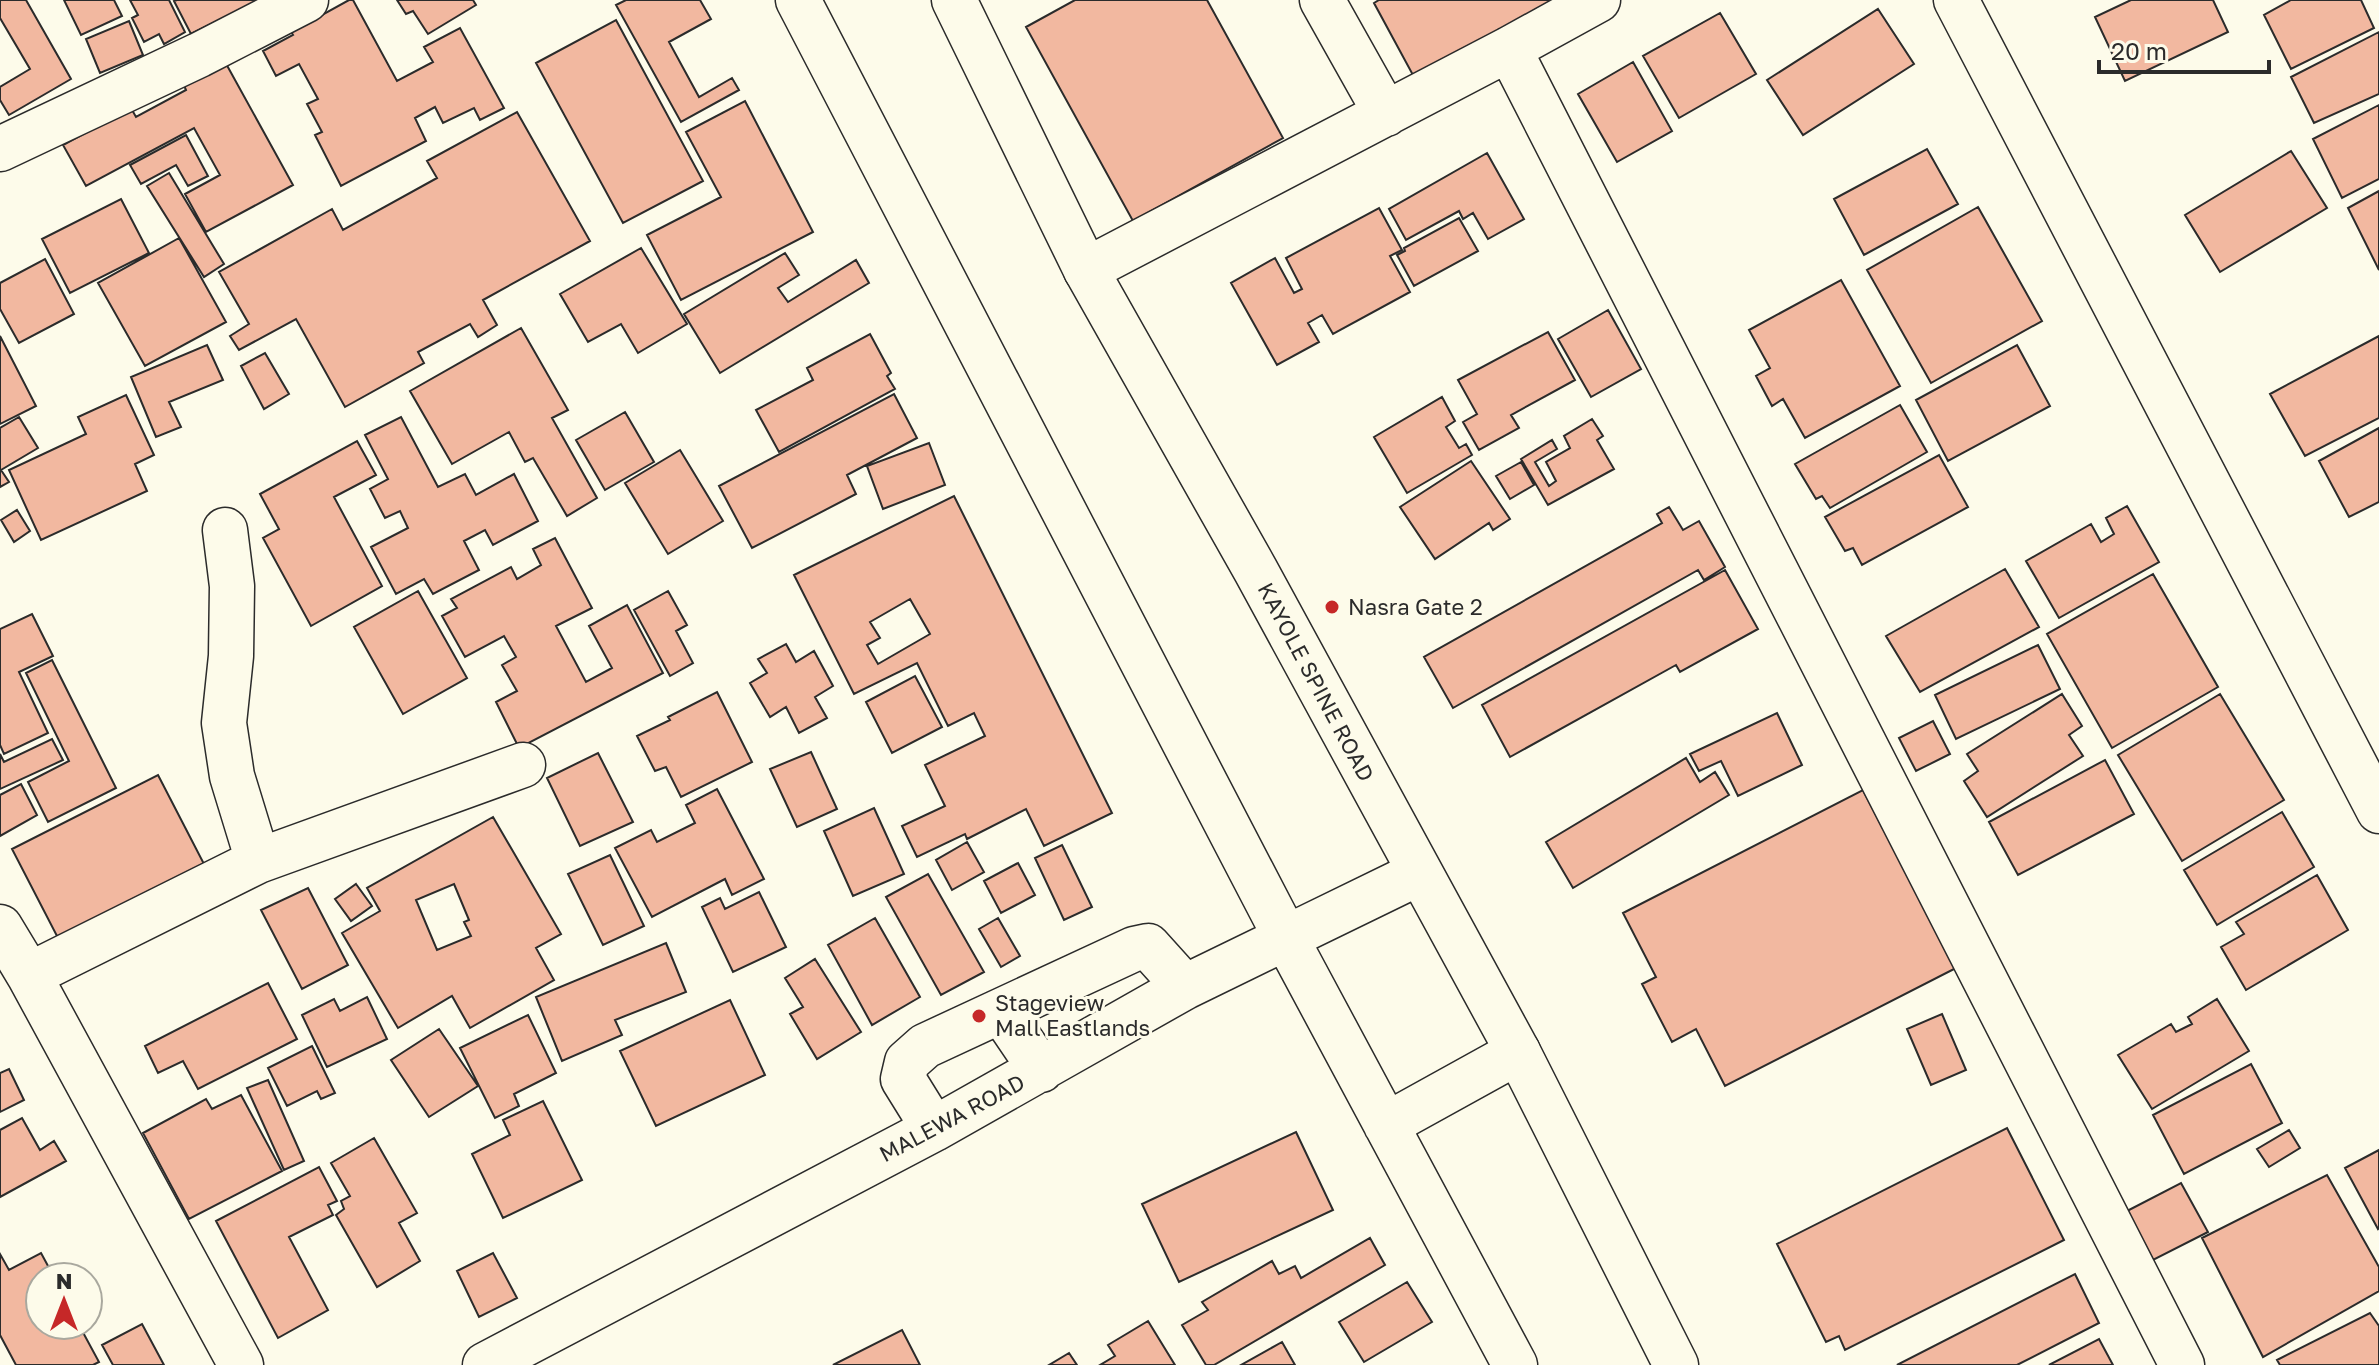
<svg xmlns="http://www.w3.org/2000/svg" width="2379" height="1365" font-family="'Golos Text',sans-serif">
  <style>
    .building { fill: #f2b8a0; stroke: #2b2b2b; stroke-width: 2; fill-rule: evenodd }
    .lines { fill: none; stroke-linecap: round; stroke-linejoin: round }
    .minor-casing { stroke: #2b2b2b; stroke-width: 47 }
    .major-casing { stroke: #2b2b2b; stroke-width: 47 }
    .minor { stroke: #fdfbea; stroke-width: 44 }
    .major { stroke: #fdfbea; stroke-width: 44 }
    .poi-dot { fill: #c62828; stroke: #fdfbea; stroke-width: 3 }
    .labels { text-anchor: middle; stroke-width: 6; stroke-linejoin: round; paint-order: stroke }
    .poi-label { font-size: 22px; fill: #2b2b2b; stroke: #fdfbea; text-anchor: start }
    .street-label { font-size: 22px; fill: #2b2b2b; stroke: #fdfbea }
  </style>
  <rect width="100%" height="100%" fill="#fdfbea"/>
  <!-- building -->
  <path class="building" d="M 0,0 L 26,0 L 71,79 L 9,115 L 0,100 L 0,87 L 30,69 L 0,18 Z
    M 64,0 L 114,0 L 122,16 L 81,35 Z
    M 130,0 L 169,0 L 185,32 L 164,44 L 159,34 L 144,42 L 132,18 L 138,15 Z
    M 177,0 L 260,0 L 191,34 L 174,1 Z
    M 349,0 L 353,0 L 397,81 L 433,62 L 424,47 L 460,28 L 504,108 L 480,120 L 474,108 L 443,123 L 435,107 L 415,118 L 426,141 L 341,186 L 315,135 L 322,132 L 307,104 L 318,99 L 299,64 L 276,76 L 263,51 L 293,35 L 291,32 Z
    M 397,0 L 473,0 L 476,5 L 428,34 L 413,11 L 406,14 Z
    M 626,0 L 700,0 L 711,19 L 669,42 L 699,97 L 732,78 L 739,90 L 681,122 L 616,5 Z
    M 1075,0 L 1207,0 L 1283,138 L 1133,221 L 1026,27 Z
    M 1379,0 L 1558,0 L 1414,77 L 1374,3 Z
    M 2131,0 L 2213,0 L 2228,32 L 2125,81 L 2095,17 Z
    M 2291,0 L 2361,0 L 2374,28 L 2291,69 L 2264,15 Z
    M 1878,9 L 1914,64 L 1803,135 L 1767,80 Z
    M 1720,13 L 1756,74 L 1679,118 L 1643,56 Z
    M 616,20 L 703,181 L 623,223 L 536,63 Z
    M 129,21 L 143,55 L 100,73 L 86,39 Z
    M 2379,32 L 2379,94 L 2314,123 L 2291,77 Z
    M 224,60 L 293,185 L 206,232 L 185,194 L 220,175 L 194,128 L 86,186 L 63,145 L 131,108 L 136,117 L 186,90 L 183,83 Z
    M 1633,62 L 1672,131 L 1617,162 L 1578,94 Z
    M 745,101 L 813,232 L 681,300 L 647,235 L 721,197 L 686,132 Z
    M 2379,105 L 2379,179 L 2342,198 L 2313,139 Z
    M 517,112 L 590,241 L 483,300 L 497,325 L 478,337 L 470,324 L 418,352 L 424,363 L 345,407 L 296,319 L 239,350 L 230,336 L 249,324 L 219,272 L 332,209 L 343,230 L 437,178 L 427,161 Z
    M 186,135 L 208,176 L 188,186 L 176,165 L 141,184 L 130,165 Z
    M 1927,149 L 1958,204 L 1864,255 L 1834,199 Z
    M 2291,151 L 2327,208 L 2220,272 L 2185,215 Z
    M 1487,153 L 1524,219 L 1488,239 L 1473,213 L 1463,219 L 1459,211 L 1406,240 L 1389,209 Z
    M 169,173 L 224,264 L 204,277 L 147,186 Z
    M 2379,191 L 2379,270 L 2348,208 Z
    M 121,199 L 149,253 L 70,293 L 42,239 Z
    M 1978,207 L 2042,321 L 1931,383 L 1867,270 Z
    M 1379,208 L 1402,250 L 1390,256 L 1410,292 L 1333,334 L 1322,315 L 1308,323 L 1319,342 L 1277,365 L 1231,283 L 1275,258 L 1294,293 L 1302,289 L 1286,258 Z
    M 1459,218 L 1478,251 L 1414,286 L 1397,255 L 1405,251 L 1404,248 Z
    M 179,238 L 226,322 L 145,366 L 98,283 Z
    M 641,248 L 687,324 L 638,353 L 621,324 L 588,342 L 560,294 Z
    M 785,253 L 799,275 L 778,288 L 788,302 L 856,260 L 869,283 L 720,373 L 684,314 Z
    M 45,259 L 74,314 L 19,343 L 0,309 L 0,283 Z
    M 1841,280 L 1900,386 L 1805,438 L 1783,399 L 1772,406 L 1756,376 L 1770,368 L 1749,330 Z
    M 1608,310 L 1641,369 L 1591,397 L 1558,339 Z
    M 521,328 L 568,410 L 552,418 L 597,498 L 567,516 L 533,458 L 525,462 L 509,432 L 452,464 L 410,391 Z
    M 1548,332 L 1575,380 L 1511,415 L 1519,428 L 1479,450 L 1463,422 L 1477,414 L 1458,380 Z
    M 870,334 L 891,373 L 887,376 L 895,389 L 779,452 L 756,410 L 813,380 L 807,368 Z
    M 0,336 L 36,406 L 0,424 Z
    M 2379,336 L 2379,418 L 2305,456 L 2270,394 Z
    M 207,345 L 223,380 L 169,402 L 181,427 L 156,437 L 131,377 Z
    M 2017,345 L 2050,406 L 1948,461 L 1916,400 Z
    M 265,353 L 289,394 L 264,409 L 241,366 Z
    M 894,394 L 917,438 L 847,475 L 856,494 L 752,548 L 719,486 Z
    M 126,395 L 154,455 L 135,464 L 147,491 L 41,540 L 9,470 L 86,434 L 78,417 Z
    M 1442,397 L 1455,421 L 1446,427 L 1459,448 L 1466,444 L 1472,455 L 1407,493 L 1374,437 Z
    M 1900,405 L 1927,452 L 1830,508 L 1822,496 L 1816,499 L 1795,464 Z
    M 625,412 L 654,462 L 605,490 L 576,440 Z
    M 19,417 L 38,448 L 1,470 L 9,482 L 0,487 L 0,428 Z
    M 401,417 L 438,487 L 465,474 L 476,495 L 514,474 L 538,521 L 493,545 L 485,530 L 464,541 L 479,570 L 433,594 L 424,579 L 396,594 L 371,547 L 408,528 L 400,511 L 385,518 L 370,489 L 388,479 L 365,435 Z
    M 1592,419 L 1603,436 L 1597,440 L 1614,469 L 1548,505 L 1521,459 L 1552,440 L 1557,449 L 1535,462 L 1549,486 L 1556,481 L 1546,462 L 1570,448 L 1564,436 Z
    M 2379,428 L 2379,502 L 2349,517 L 2319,461 Z
    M 357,441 L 376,475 L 334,497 L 382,586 L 311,626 L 263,538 L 279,529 L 260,494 Z
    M 929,443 L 945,485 L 883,509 L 867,466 Z
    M 680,450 L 723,521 L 668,554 L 625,483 Z
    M 1939,455 L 1968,507 L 1862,565 L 1853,548 L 1845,551 L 1825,517 Z
    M 1471,461 L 1510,519 L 1493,530 L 1489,523 L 1435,559 L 1400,507 Z
    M 1521,462 L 1534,485 L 1510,499 L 1496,476 Z
    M 954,496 L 1112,813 L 1044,846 L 1026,809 L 967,839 L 965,834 L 917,857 L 902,826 L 945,806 L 925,765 L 985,736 L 974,713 L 948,726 L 917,663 L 854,694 L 794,575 ZM 910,599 L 930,634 L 878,664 L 867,645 L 880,638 L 870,622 Z
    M 2127,506 L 2159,562 L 2059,618 L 2026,561 L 2091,524 L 2101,542 L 2114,534 L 2106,518 Z
    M 1669,507 L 1683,530 L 1699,521 L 1725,567 L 1704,580 L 1698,570 L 1453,708 L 1424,657 L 1662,523 L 1657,514 Z
    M 17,510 L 30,531 L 14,542 L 1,520 Z
    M 555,538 L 592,608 L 556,626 L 586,682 L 612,668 L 589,626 L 627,605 L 663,673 L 519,748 L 496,702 L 517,691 L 502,665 L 516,657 L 504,636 L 465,657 L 442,616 L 457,608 L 451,599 L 511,567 L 517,579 L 541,565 L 533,549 Z
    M 2005,569 L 2039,627 L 1920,692 L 1886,636 Z
    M 1725,570 L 1758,629 L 1680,672 L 1676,665 L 1510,757 L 1482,705 Z
    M 2153,574 L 2218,687 L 2112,748 L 2047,634 Z
    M 418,591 L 467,678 L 403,714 L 354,627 Z
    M 668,591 L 687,625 L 676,631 L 693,663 L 670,676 L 634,610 Z
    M 32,614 L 53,656 L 19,672 L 48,733 L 4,754 L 0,745 L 0,629 Z
    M 786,644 L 796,662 L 814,651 L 833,686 L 815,697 L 827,718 L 799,733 L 786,707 L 770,717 L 750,683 L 767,673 L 758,659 Z
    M 2038,645 L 2060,689 L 1956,739 L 1935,695 Z
    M 52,660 L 116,788 L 48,822 L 28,782 L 69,761 L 26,673 Z
    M 915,676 L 942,727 L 892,753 L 866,702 Z
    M 717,692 L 752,762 L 681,797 L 666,767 L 655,771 L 637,736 L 670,720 L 668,717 Z
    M 2062,694 L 2082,726 L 2069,735 L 2083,756 L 1987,817 L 1964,781 L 1978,771 L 1967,754 Z
    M 2220,694 L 2284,800 L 2182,861 L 2118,755 Z
    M 1777,713 L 1802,765 L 1738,796 L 1721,761 L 1699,771 L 1690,754 Z
    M 1933,721 L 1950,754 L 1916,771 L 1899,738 Z
    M 52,739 L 63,760 L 0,789 L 0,754 L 4,762 Z
    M 811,752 L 837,809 L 797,827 L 770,769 Z
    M 598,753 L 633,822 L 580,846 L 547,778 Z
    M 1686,758 L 1700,782 L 1715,772 L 1729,795 L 1573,888 L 1546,842 Z
    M 2105,760 L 2134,814 L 2018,875 L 1989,822 Z
    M 158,775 L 204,864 L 58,938 L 12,849 Z
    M 21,784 L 37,815 L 0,836 L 0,795 Z
    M 717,789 L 764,879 L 732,895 L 725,879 L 652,917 L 615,848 L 651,830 L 657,842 L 695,823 L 686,805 Z
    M 1863,790 L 1956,968 L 1725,1086 L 1696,1029 L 1672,1042 L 1642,984 L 1656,977 L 1623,913 Z
    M 874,808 L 904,874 L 853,896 L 824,831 Z
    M 2282,812 L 2314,867 L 2217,925 L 2184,870 Z
    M 493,817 L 561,934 L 536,948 L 554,980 L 470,1028 L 452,996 L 398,1028 L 342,933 L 380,911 L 367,888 ZM 454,884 L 469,920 L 464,922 L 471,936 L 437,950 L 416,900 Z
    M 967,842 L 984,872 L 952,890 L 936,860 Z
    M 1062,845 L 1092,907 L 1064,920 L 1035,858 Z
    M 610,855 L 644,926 L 603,945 L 568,874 Z
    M 1018,863 L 1035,895 L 1001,913 L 984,881 Z
    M 928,874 L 984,972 L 941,995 L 886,897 Z
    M 2317,875 L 2348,930 L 2246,990 L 2221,947 L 2244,934 L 2236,922 Z
    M 356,884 L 372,906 L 351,921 L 335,899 Z
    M 308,888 L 348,965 L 302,989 L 261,910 Z
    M 759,892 L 786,947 L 733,972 L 702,907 L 720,898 L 725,909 Z
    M 875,918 L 920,997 L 872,1025 L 828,945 Z
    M 998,918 L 1020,956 L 1001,967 L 979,929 Z
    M 666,943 L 686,992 L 615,1020 L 622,1035 L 562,1061 L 536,997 Z
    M 815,959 L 861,1032 L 817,1059 L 790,1014 L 803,1007 L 785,978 Z
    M 268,983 L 297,1039 L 198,1089 L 183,1061 L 158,1073 L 145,1046 Z
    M 367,997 L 387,1039 L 327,1067 L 302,1015 L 334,999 L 340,1011 Z
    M 2217,999 L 2249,1051 L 2152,1109 L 2118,1055 L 2171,1024 L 2176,1032 L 2192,1024 L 2188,1017 Z
    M 730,1000 L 765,1075 L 656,1126 L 620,1051 Z
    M 1942,1014 L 1966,1070 L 1931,1085 L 1907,1029 Z
    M 528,1015 L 556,1073 L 514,1094 L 519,1106 L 495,1118 L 460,1048 Z
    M 439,1029 L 478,1086 L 429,1117 L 391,1060 Z
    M 312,1046 L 335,1093 L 321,1099 L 317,1091 L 287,1106 L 268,1068 Z
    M 2251,1064 L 2282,1123 L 2184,1174 L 2153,1115 Z
    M 9,1069 L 24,1100 L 0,1112 L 0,1073 Z
    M 268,1080 L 304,1161 L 284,1170 L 247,1088 Z
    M 241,1095 L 282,1171 L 189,1219 L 143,1133 L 206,1099 L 212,1109 Z
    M 543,1101 L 582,1180 L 503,1218 L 472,1154 L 510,1135 L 503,1120 Z
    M 22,1118 L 40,1150 L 54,1141 L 66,1161 L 0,1197 L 0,1130 Z
    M 2007,1128 L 2064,1240 L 1845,1350 L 1839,1336 L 1826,1342 L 1777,1244 Z
    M 2289,1130 L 2300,1148 L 2269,1167 L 2257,1149 Z
    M 1296,1132 L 1333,1210 L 1179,1282 L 1142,1204 Z
    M 374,1138 L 417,1213 L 399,1223 L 420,1261 L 377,1287 L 336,1215 L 344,1209 L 341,1201 L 350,1196 L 331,1163 Z
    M 2379,1150 L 2379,1228 L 2378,1229 L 2345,1168 Z
    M 319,1167 L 337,1201 L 328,1205 L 333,1215 L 289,1237 L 328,1310 L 278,1338 L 216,1221 Z
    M 2327,1175 L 2379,1267 L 2379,1291 L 2263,1357 L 2202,1238 Z
    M 2181,1183 L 2208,1232 L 2153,1260 L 2127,1211 Z
    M 1370,1238 L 1385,1265 L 1214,1365 L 1206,1365 L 1182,1325 L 1208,1310 L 1202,1302 L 1272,1261 L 1279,1274 L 1295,1266 L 1301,1278 Z
    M 41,1253 L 54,1277 L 40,1277 L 40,1325 L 79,1325 L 99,1362 L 93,1365 L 16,1365 L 0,1335 L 0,1254 L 9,1270 Z
    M 493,1253 L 517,1298 L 479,1317 L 457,1271 Z
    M 2075,1274 L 2099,1323 L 2017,1365 L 1897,1365 Z
    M 1407,1282 L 1432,1322 L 1364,1362 L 1339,1322 Z
    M 2370,1313 L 2379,1326 L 2379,1365 L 2280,1365 L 2277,1360 Z
    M 1148,1321 L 1175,1365 L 1100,1365 L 1115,1356 L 1108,1345 Z
    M 142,1324 L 164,1365 L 113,1365 L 102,1345 Z
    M 902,1330 L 920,1365 L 833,1365 Z
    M 2099,1339 L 2113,1365 L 2049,1365 Z
    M 1282,1342 L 1295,1365 L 1241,1365 Z
    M 1069,1353 L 1077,1365 L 1049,1365 Z"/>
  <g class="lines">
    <!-- minor casing -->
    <g class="minor-casing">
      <path id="minor" d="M 798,0 L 1286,938 L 1515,1365
        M 1322,0 L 1386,114
        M 1956,0 L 2379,811
        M 1509,49 L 2182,1365
        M 0,149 L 199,55 L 306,0
        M 1086,270 L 1509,49 L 1598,0
        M 225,530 L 232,586 L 231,656 L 224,723 L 232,776 L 258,861
        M 0,927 L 29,975 L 241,1365
        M 29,975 L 258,861 L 523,765
        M 1001,1011 L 1041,1070
        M 1386,1125 L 1518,1052
        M 934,1129 L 903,1079 L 907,1062 L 925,1046 L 1134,949 L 1148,946 L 1185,987
        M 485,1365 L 934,1129 L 1185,987 L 1419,873"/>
    </g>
    <!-- major casing -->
    <g class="major-casing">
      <path id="major" d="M 954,0 L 1086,270 L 1256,571 L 1518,1052 L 1676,1365"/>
    </g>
    <!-- minor -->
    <use href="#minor" class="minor"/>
    <!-- major -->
    <use href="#major" class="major"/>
  </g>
  <!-- markers -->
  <g class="poi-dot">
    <circle cx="1332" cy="607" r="8"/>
    <circle cx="979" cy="1016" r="8"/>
  </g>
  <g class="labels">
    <!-- poi labels -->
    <g class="poi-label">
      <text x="1348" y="615">Nasra Gate 2</text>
      <text x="995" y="1011">Stageview<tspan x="995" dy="25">Mall Eastlands</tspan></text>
    </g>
    <!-- street labels -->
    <g class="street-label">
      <text transform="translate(1316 682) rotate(62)" y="8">KAYOLE SPINE ROAD</text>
      <text transform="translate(952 1118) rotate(-28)" y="8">MALEWA ROAD</text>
    </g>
  </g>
  <!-- north arrow -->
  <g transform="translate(64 1301)"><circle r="38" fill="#fdfbea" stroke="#a9a89e" stroke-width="2"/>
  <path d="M0-6L14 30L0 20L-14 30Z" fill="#c62828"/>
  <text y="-12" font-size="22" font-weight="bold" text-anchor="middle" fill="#2b2b2b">N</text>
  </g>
  <!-- scale -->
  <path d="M2099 60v12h170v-12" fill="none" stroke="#2b2b2b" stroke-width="4"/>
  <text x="2111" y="60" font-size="24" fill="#2b2b2b" stroke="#fdfbea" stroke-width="6" paint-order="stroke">20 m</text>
</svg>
